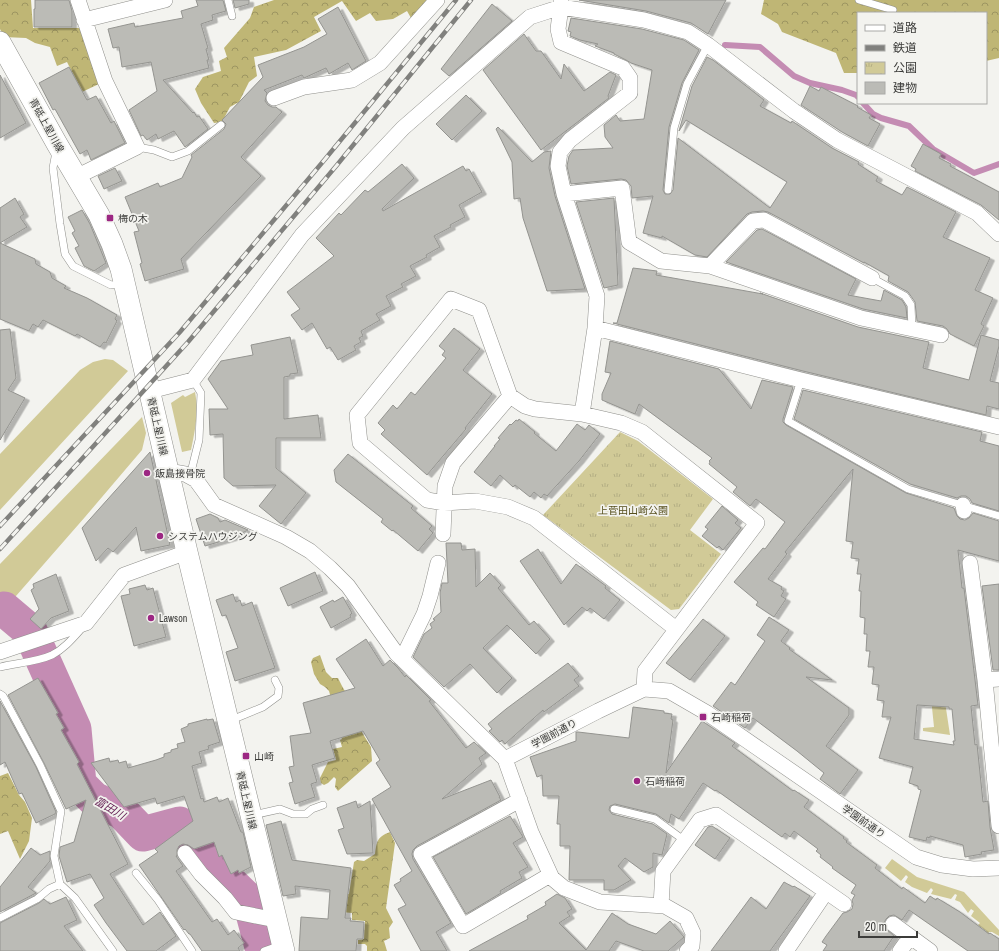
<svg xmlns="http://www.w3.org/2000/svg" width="999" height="951" font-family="'Archivo Narrow','Noto Sans JP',sans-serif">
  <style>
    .green { fill: #d1ca97 }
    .forest { fill: url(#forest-crowns) }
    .park { fill: url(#park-tufts) }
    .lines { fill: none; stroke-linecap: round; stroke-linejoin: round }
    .stream { stroke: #c48cb3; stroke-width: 6 }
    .river { stroke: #c48cb3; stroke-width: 35 }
    .building { fill: #bbbbb6; stroke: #949490; fill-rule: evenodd; filter: url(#shadow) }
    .service-casing { stroke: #90908c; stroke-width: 8 }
    .minor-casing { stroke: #90908c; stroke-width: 16 }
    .secondary-casing { stroke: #90908c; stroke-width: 22 }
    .service { stroke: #fff; stroke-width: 7 }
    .minor { stroke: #fff; stroke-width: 15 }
    .secondary { stroke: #fff; stroke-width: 21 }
    .rail-casing { stroke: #81817e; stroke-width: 4.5 }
    .rail { stroke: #f3f3ef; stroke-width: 3; stroke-dasharray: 9; stroke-linecap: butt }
    .poi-dot { fill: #9c2783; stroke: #f3f3ef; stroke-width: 1.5 }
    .labels { text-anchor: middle; stroke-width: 3.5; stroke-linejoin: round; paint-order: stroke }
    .street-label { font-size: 10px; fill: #3c3c3a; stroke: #f3f3ef }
    .poi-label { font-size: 10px; fill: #3c3c3a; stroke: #f3f3ef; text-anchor: start }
    .park-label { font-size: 10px; fill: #564f1d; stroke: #f3f3ef }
    .water-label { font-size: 11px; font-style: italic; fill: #672457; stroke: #f3f3ef }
  </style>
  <defs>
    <pattern id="forest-crowns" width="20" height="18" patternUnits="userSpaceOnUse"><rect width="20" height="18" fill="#bfb675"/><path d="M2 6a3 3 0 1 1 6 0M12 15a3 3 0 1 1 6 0" fill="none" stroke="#9c9561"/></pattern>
    <pattern id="park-tufts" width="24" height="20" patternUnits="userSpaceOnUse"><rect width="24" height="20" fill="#d1ca97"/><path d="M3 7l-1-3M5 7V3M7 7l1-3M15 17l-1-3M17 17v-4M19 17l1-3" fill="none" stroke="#b4ae83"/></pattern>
    <filter id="shadow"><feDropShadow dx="4.5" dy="2.5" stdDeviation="0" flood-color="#0004"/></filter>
  </defs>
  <rect width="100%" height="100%" fill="#f3f3ef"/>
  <!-- green -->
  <path class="green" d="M 105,359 L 113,360 L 128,371 L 0,510 L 0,454 L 80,370 L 93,362 Z
    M 195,392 C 199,412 195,431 191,450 L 182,452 L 171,403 L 183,395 L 185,397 Z
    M 142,417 L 146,433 L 142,450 L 85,517 L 9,604 L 0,609 L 0,564 Z
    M 942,682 L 950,735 L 923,731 L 923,728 L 934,727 L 930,688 Z
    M 892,859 L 917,877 L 964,892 L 999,930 L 999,936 L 992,932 L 989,932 L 976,951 L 973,951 L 986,931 L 978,925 L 980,923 L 971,916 L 974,911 L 971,909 L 968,913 L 960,902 L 955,900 L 957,895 L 955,894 L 951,899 L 931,894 L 933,890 L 931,888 L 927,893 L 912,887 L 905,882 L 908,877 L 906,875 L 901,881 L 885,868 Z"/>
  <!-- forest -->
  <path class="forest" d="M 0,0 L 31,0 L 33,28 L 82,28 L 101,83 L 82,92 L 67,62 L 57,66 L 50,47 L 35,43 L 26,38 L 4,37 L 0,29 Z
    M 274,0 L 433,0 L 411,18 L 407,11 L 393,19 L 376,21 L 370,13 L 356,21 L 342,1 L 314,17 L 321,31 L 286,50 L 254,57 L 257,76 L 249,82 L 239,102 L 230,107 L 222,122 L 214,123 L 201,103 L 195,89 L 203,77 L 221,71 L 219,61 L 227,57 L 224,48 L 250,18 L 254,7 Z
    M 764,0 L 999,0 L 999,58 L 986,61 L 986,13 L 858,13 L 858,73 L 844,73 L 836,53 L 782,32 L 778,24 L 761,14 Z
    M 320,655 L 326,672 L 332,678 L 338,678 L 342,686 L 355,708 L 355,721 L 371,747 L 372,761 L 338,791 L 335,787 L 336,779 L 334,777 L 328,783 L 324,785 L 321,783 L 320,778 L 328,762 L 336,760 L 333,749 L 342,747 L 340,740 L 342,739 L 329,691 L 325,687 L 320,684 L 314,674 L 311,662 L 313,658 Z
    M 8,773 L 19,795 L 25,802 L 32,818 L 29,841 L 20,859 L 8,831 L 0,834 L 0,776 Z
    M 390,832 L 395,843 L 386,908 L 393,922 L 389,928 L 390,938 L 384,941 L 387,951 L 367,951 L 367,946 L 365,944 L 358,944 L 358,940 L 364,939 L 365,921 L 352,920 L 352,913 L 331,911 L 333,893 L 349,894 L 354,862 L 357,860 L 364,861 L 375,854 C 377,841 377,837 390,832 Z"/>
  <!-- park -->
  <path class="park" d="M 620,432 L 638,441 L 713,499 L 690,530 L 721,554 L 679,609 L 671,610 L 543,515 Z"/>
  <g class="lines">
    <!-- stream -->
    <path class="stream" d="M 725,45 L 760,47 L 794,76 L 810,83 L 842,90 L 856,95 L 858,97
      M 863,103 L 873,114 L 881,118 L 909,126 L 933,149 L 974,173 L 999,164"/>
    <!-- river -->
    <path class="river" d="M 4,609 L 30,631 L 74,729 L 79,784 L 94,799 L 122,812 L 143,834 L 180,824 L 214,867 L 250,902 L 263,951"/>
  </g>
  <!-- building -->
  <path class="building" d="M 35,0 L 69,0 L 72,11 L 72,27 L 34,27 L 34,9 L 35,9 Z
    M 196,0 L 223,0 L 226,11 L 212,15 L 213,20 L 201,24 L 208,48 L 206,49 L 209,60 L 207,60 L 209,68 L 163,80 L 193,113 L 194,112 L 197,117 L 199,116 L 208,129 L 185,147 L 174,131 L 158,139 L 156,134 L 147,140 L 143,135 L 141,136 L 129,110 L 157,91 L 151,62 L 122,67 L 119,47 L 113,48 L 108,29 L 134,23 L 135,27 L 183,18 L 181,11 L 198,6 Z
    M 233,0 L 249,0 L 249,4 L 235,8 Z
    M 579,0 L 726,0 L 708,34 L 691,23 L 646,11 Z
    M 492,4 L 512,21 L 449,76 L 441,69 Z
    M 338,7 L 366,61 L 352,70 L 348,63 L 329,74 L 326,68 L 304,78 L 302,75 L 264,90 L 267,93 L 265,101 L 268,105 L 272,107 L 276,107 L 282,112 L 241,157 L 261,176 L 181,259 L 184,269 L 145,281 L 140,264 L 142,263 L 134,232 L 139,231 L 125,197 L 158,183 L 160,187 L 182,178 L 192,157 L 191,155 L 224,129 L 226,124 L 222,120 L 263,77 L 258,65 L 304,47 L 327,34 L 318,19 Z
    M 571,18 L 642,29 L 684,40 L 699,50 L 682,83 L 669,127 L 663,190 L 665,194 L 670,194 L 673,190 L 678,138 L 770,208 L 787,182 L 686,120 L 679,131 L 692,86 L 707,57 L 713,60 L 764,100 L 760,106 L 791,123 L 792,121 L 832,148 L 859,162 L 858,164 L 878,177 L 876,181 L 902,195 L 907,187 L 956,212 L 943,237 L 990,258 L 975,290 L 993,298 L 981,324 L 984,326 L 974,346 L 950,334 L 947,329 L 943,326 L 917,321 L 915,302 L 908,292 L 888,281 L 889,276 L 864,262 L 864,263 L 768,212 L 763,211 L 752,212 L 747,214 L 707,257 L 695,255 L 662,236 L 662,238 L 643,233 L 653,196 L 632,198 L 631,186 L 626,180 L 621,179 L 571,184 L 567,166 L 569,156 L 573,150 L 613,148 L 605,137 L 604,125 L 616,115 L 620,121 L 644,119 L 652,70 L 631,63 L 626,60 L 614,54 L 614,53 L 595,46 L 598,44 L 580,40 L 570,36 L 571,32 L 568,31 Z
    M 524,34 L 536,51 L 541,51 L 561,79 L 564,64 L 584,91 L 610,72 L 616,75 L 608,96 L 609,98 L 541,150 L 483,70 Z
    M 69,67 L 87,100 L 96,96 L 111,123 L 114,121 L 125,143 L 91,160 L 87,150 L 80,154 L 55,109 L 53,110 L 39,83 Z
    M 0,75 L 26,123 L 0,138 Z
    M 810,86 L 819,91 L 821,87 L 858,106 L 857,107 L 871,115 L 869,118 L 880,124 L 868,146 L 842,132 L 801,105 Z
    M 466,95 L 482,111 L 452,140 L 436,124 Z
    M 498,127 L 532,162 L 544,152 L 551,151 L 549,168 L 555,196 L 585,289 L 547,291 L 523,218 L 520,198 L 514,199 L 512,162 L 496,129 Z
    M 923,144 L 941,154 L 939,158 L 951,164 L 950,166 L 999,192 L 999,220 L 981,205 L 915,171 L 916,169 L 911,166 Z
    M 402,164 L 414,178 L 382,209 L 383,211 L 463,166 L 466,171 L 469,169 L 482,192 L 459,205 L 465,217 L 450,225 L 451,227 L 434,236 L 440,247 L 426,255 L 427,257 L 410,266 L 416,276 L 401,284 L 403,287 L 386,296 L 391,306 L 376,314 L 380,320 L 361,331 L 363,336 L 359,338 L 361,342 L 354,346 L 356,350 L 338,360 L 330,347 L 327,349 L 312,323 L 302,330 L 291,315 L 300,309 L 287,292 L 334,256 L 316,238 L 339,213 L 341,215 L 365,190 L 368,192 Z
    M 115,168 L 122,181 L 104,189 L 98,176 Z
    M 15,198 L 24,214 L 20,217 L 27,227 L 0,243 L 35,259 L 36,264 L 50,272 L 52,278 L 66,286 L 64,288 L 87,298 L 117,315 L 115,319 L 117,321 L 106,343 L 104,342 L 100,347 L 77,334 L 75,336 L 43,320 L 38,327 L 33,324 L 29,331 L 0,319 L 0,208 Z
    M 614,198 L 618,285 L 604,288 L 576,202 Z
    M 82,210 L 90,224 L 106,263 L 94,271 L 84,266 L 75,248 L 79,246 L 72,233 L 75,231 L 68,217 Z
    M 762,229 L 856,279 L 848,295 L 881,301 L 884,290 L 902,300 L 906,307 L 907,318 L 863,309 L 726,262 L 757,230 Z
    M 633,268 L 657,271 L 656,275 L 763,294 L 760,293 L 858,327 L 929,342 L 923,368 L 969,380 L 981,335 L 999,340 L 999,346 L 990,381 L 999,383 L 999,409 L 987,406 L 986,415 L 803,371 L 613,323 L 617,323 Z
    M 454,328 L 480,349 L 463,370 L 492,394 L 465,428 L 466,429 L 427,475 L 381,434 L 385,430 L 378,423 L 393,405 L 397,409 L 411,392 L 415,395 L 446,358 L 442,355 L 445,351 L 439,346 Z
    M 10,329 L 16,378 L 8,390 L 25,398 L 0,440 L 0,330 Z
    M 290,337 L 298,373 L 290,374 L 290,376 L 284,377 L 284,419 L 318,415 L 321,438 L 276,438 L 276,468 L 306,493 L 281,524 L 259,506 L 276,485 L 233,486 L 224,478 L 223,434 L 210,435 L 209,409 L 228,409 L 208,379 L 221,361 L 253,355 L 251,345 Z
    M 610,341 L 719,369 L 751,409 L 762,380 L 793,387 L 783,419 L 783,422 L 786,425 L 906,493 L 954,508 L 957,516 L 960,519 L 965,520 L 969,518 L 973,513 L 999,521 L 999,561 L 958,550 L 962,588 L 964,588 L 978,705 L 971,706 L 975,745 L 977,744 L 983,802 L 988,801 L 990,827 L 994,850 L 981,852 L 982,854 L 965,857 L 963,845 L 930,836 L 930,838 L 927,837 L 926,841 L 909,837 L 921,790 L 918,789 L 918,786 L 909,783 L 913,767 L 879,758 L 891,717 L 882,717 L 884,701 L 877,700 L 879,685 L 872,684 L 874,667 L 868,667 L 870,651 L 866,651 L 867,634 L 864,634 L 865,618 L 860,617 L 861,591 L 859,591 L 861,574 L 857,574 L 859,559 L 851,558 L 853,542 L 846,541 L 853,469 L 785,552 L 787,554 L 768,579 L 782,587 L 781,589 L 784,591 L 781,596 L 786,599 L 774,617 L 756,605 L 758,602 L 734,582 L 763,548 L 765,549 L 785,522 L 756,499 L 750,506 L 733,492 L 737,487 L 709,464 L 710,462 L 709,461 L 712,458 L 639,404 L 635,414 L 602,400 L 602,394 L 611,373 L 605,372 ZM 917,705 L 949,707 L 949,709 L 952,709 L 955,741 L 953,741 L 954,745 L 914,739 Z
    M 803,390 L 982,432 L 980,441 L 999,446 L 999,511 L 972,503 L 970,499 L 966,496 L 961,496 L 957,498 L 910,484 L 794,419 Z
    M 519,419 L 535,432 L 534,433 L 556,451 L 577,424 L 585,430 L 589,425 L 600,434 L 579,461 L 547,496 L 544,494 L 541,498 L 534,492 L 530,497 L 515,485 L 513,487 L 500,475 L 491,486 L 474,472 L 495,446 L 494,446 L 500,439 L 498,438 L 510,424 L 511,425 L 516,420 L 518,421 Z
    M 150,452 L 170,545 L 141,551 L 136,527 L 113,552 L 108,548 L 96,561 L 82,528 Z
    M 348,454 L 413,506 L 411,508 L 432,526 L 429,529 L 433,533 L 418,551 L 393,530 L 392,531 L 381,522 L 383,519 L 336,482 L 334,470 Z
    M 722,506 L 738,520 L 735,523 L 741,528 L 723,550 L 719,546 L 717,548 L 702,536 L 708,529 L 705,527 Z
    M 210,514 L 218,518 L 220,522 L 225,520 L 248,530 L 232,538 L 205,546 L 196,519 Z
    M 446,543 L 461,543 L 462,550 L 475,549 L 476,587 L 490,573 L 501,585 L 498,588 L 529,625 L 534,621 L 550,639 L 536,654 L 507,625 L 483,648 L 512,678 L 497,693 L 470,664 L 444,687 L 413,657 L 424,634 L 432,628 L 430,624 L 435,620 L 433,619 L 441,612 L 440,593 L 442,583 L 448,583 Z
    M 538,549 L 561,584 L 576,564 L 606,586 L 605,588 L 620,600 L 604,619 L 590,608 L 587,611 L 582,607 L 564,625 L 520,561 Z
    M 315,572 L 323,591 L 288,606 L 280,588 Z
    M 56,574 L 69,611 L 51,618 L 41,629 L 30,619 L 39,609 L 31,590 L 34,588 L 33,584 Z
    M 999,584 L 999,670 L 993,670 L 982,586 Z
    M 145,585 L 147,590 L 153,588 L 166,637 L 134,646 L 121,596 L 130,594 L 129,589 Z
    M 233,594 L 236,602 L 240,600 L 242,606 L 252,602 L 275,668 L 235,681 L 226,652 L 238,648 L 226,615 L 222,616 L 216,600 Z
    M 343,597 L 352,613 L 350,615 L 351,617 L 331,628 L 320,607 L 333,600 L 334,602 Z
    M 769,617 L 789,630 L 781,641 L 790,648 L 789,649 L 832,680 L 806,677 L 849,708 L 849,715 L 826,746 L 858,770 L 840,794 L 820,779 L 824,773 L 797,751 L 753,718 L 745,728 L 713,706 L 731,682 L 735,685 L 765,641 L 757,635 Z
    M 703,619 L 725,636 L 690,680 L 666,663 Z
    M 366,639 L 383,666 L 390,660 L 398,668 L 405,677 L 406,675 L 431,700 L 429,701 L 466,748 L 474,742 L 486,753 L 479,758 L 482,764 L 442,799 L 491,780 L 500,797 L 499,797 L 501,800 L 417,846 L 413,850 L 412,854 L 413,859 L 451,923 L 436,932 L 447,951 L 421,951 L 398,909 L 406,905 L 394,885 L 401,881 L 400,879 L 412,871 L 372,799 L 391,787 L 376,763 L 380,760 L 363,731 L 330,741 L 335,758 L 312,765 L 317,782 L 311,784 L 315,797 L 295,804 L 289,783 L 293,782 L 289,767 L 294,766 L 290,736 L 311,733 L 303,703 L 355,688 L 336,659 Z
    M 568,663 L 579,676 L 574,680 L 579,686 L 544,712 L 543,710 L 505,744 L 502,740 L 500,742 L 489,731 L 492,729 L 488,724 L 506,709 Z
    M 38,678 L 58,713 L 56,714 L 64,728 L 61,730 L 79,762 L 77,764 L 128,864 L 110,874 L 143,925 L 160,912 L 176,936 L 156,951 L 127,951 L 106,923 L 94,905 L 104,898 L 90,874 L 67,882 L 59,856 L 60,847 L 74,842 L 86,800 L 66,809 L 44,763 L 8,695 Z
    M 0,701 L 36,767 L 56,812 L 55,814 L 36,823 L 22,793 L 19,794 L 5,762 L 0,765 Z
    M 633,707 L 664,711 L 664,713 L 672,714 L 671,719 L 673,720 L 666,773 L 702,721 L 735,743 L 732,746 L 793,791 L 794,790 L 809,800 L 804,807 L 844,837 L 843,838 L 847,841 L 846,842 L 877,865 L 875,868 L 902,889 L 903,887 L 925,903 L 930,896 L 936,900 L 937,898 L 960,912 L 989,934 L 990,933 L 999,939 L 999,951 L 968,951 L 909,910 L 902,920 L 894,915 L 889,916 L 886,919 L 884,923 L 885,928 L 894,936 L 884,951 L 823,951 L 827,945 L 822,942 L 826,936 L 843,913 L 847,912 L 852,909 L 853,904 L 852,900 L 855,895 L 851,893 L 856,885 L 832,868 L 833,867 L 820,857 L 821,855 L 816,851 L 818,849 L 794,831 L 790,837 L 785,833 L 782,837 L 716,790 L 715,791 L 703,783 L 679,819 L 671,814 L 669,823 L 656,814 L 615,804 L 610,806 L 609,810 L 612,814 L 653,824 L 667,834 L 662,855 L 653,853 L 653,867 L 644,872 L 625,858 L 618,866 L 631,880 L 614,890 L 604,890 L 604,880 L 569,880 L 570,846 L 560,846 L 560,824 L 557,824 L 559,796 L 543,796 L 542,775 L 537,777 L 530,757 L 576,741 L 576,732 L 578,732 L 629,738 Z
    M 207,719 L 207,720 L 213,719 L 220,742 L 208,746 L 209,749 L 199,752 L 202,763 L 192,766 L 201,799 L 203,798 L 204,802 L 217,797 L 219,802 L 228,798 L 241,832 L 243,832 L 251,867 L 239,873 L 238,870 L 231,874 L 222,855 L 219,857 L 214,842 L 194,849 L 188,845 L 183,844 L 179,846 L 177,850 L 177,856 L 176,856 L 183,866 L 176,871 L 212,922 L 217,919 L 228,935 L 234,930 L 244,943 L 238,948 L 240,951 L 202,951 L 190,934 L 189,934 L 185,929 L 184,930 L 139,865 L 158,852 L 155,849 L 193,821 L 184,796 L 157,804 L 155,798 L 124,807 L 91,763 L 109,758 L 110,762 L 118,760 L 119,763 L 126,761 L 128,768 L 156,760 L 164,757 L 164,754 L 171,752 L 171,750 L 178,748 L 177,744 L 185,742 L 181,729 L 188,726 L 188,724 Z
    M 356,801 L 358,808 L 370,801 L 373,853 L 347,854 L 338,830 L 344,828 L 337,808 Z
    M 510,816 L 523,837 L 513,843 L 528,867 L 519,872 L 522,878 L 500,891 L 501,893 L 466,914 L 433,857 Z
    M 281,821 L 292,860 L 351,868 L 345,918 L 351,918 L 350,921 L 364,922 L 363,939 L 357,939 L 356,951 L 299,951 L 301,917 L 328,919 L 330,890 L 295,886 L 296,894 L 283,896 L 266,825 Z
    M 712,826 L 730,838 L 715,859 L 695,845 L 708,827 Z
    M 31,848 L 40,855 L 50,851 L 50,861 L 28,887 L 36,893 L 0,912 L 0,887 Z
    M 784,882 L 793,887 L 794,886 L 810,896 L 770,951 L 711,951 L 751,897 L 766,909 Z
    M 557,894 L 565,898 L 572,909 L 567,912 L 570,916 L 559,923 L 586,950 L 612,913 L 628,924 L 656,934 L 670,921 L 684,937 L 668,951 L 644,951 L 616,941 L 609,951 L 469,951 L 528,919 L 527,916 L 546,905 L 545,902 Z
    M 66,897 L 77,920 L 64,926 L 83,951 L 0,951 L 0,923 L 39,903 L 44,899 L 50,904 Z"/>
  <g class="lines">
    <!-- service casing -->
    <g class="service-casing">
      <path id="service" d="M 228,0 L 232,16
        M 859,0 L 893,10
        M 137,147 L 154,150 L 172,157 L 188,151 L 221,125
        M 56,152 L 53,168 L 60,224 L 65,254 L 73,266 L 111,285 L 123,284
        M 668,190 L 674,128 L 687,84 L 708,45
        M 872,278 L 905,296 L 911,305 L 912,329
        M 801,380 L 788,421 L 908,489 L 999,516
        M 190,476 L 199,440 L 201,393 L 193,380
        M 0,667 C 16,663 37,662 52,655 C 64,649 73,638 82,628
        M 0,694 L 3,696 L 40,765 L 61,811 L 54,856 L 60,884 L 49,889 L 37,899 L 0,918
        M 229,721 L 263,707 L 278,696 L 279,688 L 275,680
        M 614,809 L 655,819 L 685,841
        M 253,815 L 280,809 L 293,814 L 306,814 L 312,809 L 323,805
        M 136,873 L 158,900 L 192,951
        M 60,884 L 75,898 L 113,951
        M 264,951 L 281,945"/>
    </g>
    <!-- minor casing -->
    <g class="minor-casing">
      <path id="minor" d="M 561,0 L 561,7 L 558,29 L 561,42 L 623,68 L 630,78 L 630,93 L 570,140 L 560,152 L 558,166 L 564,194 L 597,296 L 595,328 L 582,414
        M 84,20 L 165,0
        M 274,98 L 304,87 L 352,80 L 380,63 L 437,0
        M 76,177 L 137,147 L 105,81 L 78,0
        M 564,194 L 622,188 L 629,242 L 661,261 L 710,266 L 861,318 L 941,335
        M 710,266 L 753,221 L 764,220 L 872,278
        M 595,328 L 801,380 L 999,427
        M 150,391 L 193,380 L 302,235 L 403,128 L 530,17 L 561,7 L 644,20 L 688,32 L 708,45 L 794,111 L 837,140 L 977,213 L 999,234
        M 168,471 L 185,474 L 196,480 L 214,505 L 286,537 L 310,551 L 330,568 L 348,586 L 396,653 L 505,759 L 598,711 L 644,689 L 669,691 L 707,713 L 916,857 L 942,865 L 973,869 L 999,868
        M 963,505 L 964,511
        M 443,534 L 445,486 L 453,463 L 510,396
        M 970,563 L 985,680 L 999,826
        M 0,652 L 86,623 L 124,575 L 187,552
        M 402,659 L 424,614 L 430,596 L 438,563
        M 985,680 L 999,679
        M 644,689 L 645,671 L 757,523 L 642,432 L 621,423 L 582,414 L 535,409 L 525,406 L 510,396 L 479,310 L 451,299 L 357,415 L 360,443 L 427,500 L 444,503 L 475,501 L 508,507 L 534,518 L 676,629
        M 505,759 L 531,832 L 552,878 L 564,888 L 600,902 L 665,906 L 686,918 L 693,933 L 692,946 L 687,951
        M 520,800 L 421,854 L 463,926 L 550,875
        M 185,853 L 201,874 L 225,898 L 236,912 L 276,920
        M 661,906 L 663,871 L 700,820 L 716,815 L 844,904
        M 893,924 L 930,951
        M 786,951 L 826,892
        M 900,951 L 910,937"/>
    </g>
    <!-- secondary casing -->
    <g class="secondary-casing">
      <path id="secondary" d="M 0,42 L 57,144 L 99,215 L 112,244 L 121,269 L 187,552 L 284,951"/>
    </g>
    <!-- service -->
    <use href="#service" class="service"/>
    <!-- minor -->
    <use href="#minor" class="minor"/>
    <!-- secondary -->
    <use href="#secondary" class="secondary"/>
    <!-- rail casing -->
    <g class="rail-casing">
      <path id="rail" d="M 0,526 L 180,332 L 326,158 L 456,0
        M 0,549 L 188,342 L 337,165 L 471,0"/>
    </g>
    <!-- rail -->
    <use href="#rail" class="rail"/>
  </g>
  <!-- markers -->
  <g class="poi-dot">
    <rect x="106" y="214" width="8" height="8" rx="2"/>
    <circle cx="147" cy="473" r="4"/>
    <circle cx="160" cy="536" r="4"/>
    <circle cx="151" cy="618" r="4"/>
    <rect x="699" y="713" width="8" height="8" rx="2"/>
    <rect x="242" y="752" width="8" height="8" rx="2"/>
    <circle cx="637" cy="781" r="4"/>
  </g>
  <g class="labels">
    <!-- street labels -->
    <g class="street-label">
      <text transform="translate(47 125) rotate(61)" y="4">青砥上星川線</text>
      <text transform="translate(158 426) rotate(77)" y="4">青砥上星川線</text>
      <text transform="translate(554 733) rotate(-28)" y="4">学園前通り</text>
      <text transform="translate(247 800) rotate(77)" y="4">青砥上星川線</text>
      <text transform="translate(864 821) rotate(35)" y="4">学園前通り</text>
    </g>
    <!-- poi labels -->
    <g class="poi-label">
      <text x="118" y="222">梅の木</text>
      <text x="155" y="477">飯島接骨院</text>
      <text x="168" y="540">システムハウジング</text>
      <text x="159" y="622">Lawson</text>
      <text x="711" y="721">石崎稲荷</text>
      <text x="254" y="760">山崎</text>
      <text x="645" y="785">石﨑稲荷</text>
    </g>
    <!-- park labels -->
    <g class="park-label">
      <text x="633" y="514">上菅田山崎公園</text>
    </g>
    <!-- water labels -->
    <g class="water-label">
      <text transform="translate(110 808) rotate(31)" y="4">富田川</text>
    </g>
  </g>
  <!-- legend -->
  <rect x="857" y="12" width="130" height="92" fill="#f3f3ef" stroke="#aaaaa7"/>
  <rect x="865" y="25" width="20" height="6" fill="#ffffff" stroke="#aaaaa7"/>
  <text x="893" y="32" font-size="12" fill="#3c3c3a">道路</text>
  <rect x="865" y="45" width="20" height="6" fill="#81817e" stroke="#aaaaa7"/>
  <text x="893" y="52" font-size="12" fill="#3c3c3a">鉄道</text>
  <rect x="865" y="62" width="20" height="12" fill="url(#park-tufts)" stroke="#aaaaa7"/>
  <text x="893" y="72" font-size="12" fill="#3c3c3a">公園</text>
  <rect x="865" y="82" width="20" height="12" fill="#bbbbb6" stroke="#aaaaa7"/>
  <text x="893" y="92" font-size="12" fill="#3c3c3a">建物</text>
  <!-- scale -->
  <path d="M859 931v6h58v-6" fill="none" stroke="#3c3c3a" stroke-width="2"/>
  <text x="865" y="931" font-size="12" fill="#3c3c3a" stroke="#f3f3ef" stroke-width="3" paint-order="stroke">20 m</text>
</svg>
